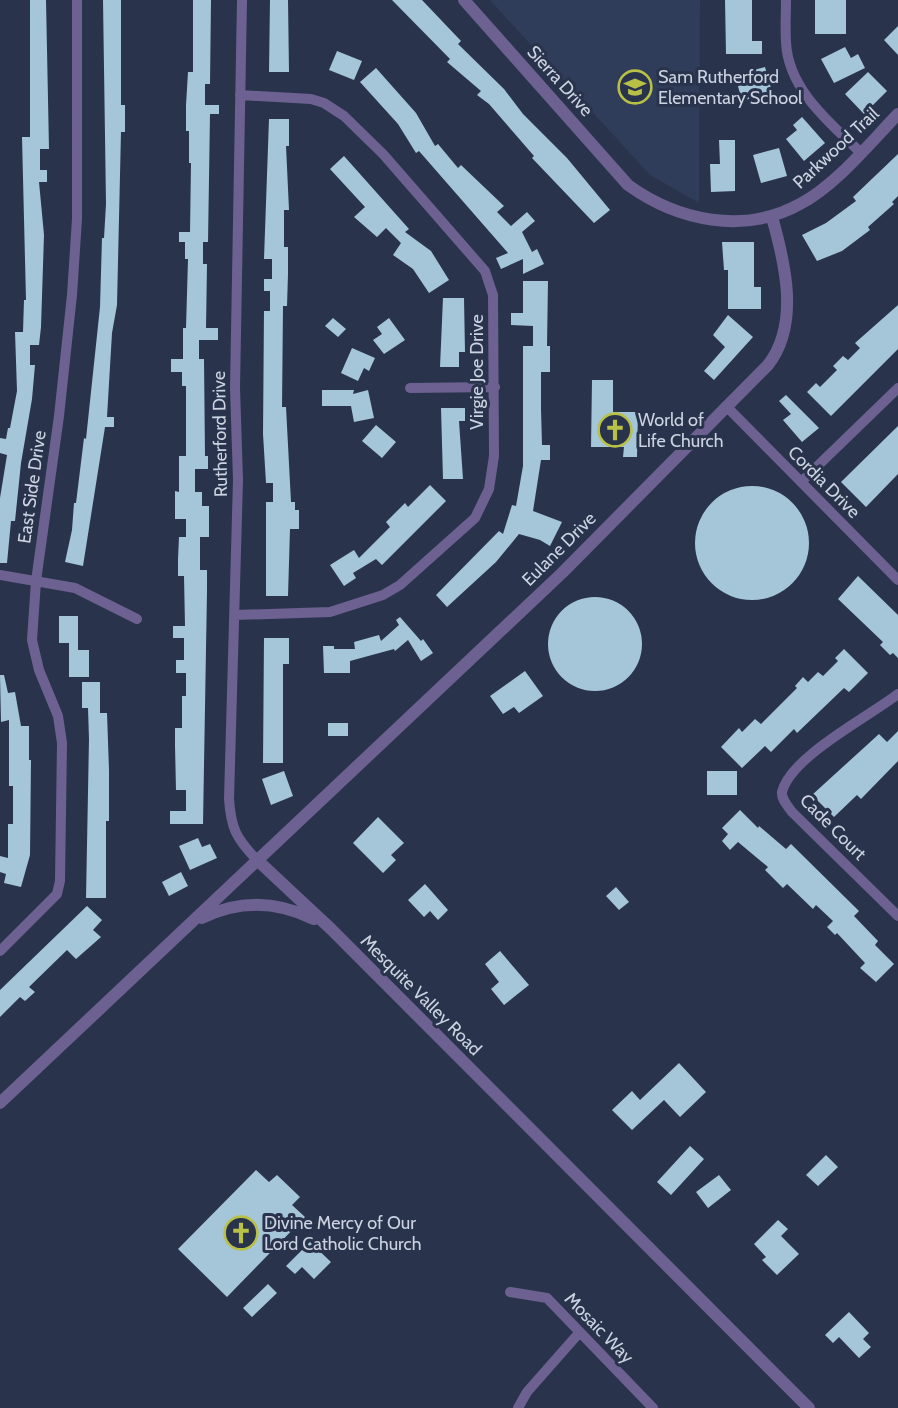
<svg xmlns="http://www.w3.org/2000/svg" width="898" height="1408" font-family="Cabin,sans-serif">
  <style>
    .built { fill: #2f3d5a }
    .building { fill: #a5c5d8 }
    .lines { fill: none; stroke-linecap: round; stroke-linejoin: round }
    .minor { stroke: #6d6191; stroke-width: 10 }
    .tertiary { stroke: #6d6191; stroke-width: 12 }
    .labels { text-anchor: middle; stroke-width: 6; stroke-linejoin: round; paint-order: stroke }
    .poi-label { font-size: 18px; fill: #cbd2e1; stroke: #29344c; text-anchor: start }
    .street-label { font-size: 18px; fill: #cbd2e1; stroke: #29344c }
  </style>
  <rect width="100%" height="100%" fill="#29344c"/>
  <!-- built -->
  <path class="built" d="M 490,0 L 700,0 L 699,203 L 650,175 Z"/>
  <!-- building -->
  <path class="building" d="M 30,0 L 46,0 L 49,149 L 40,149 L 40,170 L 47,170 L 47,182 L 39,182 L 44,235 L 41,327 L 39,345 L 30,345 L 30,365 L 35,365 L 32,399 L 21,463 L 15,521 L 11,521 L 7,563 L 0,563 L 0,498 L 7,455 L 0,453 L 0,438 L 6,439 L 8,428 L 10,428 L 17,391 L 15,332 L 23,332 L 24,300 L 26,300 L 22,137 L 30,137 Z
    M 103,0 L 121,0 L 121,105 L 125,105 L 125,132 L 121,132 L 117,305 L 112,333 L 107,417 L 114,417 L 114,427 L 105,427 L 83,566 L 65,562 L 72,530 L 74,503 L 76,503 L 84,438 L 86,439 L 100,307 L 102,238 L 104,238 L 106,204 Z
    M 193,0 L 211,0 L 210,84 L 205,84 L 205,105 L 219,105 L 219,114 L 210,114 L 208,242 L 203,242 L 203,264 L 207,264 L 206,328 L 218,328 L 218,340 L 199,340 L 199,359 L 204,359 L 205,456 L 208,456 L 208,469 L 195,469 L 195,492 L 202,492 L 202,506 L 209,506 L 209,537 L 200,537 L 200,570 L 207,570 L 207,591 L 203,824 L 170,824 L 170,811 L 186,811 L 186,790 L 176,790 L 175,746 L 175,728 L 182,728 L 182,696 L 186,696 L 186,673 L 176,673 L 176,660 L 184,660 L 184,638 L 173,638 L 173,626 L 185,626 L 184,576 L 178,576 L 178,559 L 179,537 L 186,537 L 186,519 L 175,519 L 175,491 L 179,492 L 179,456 L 186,456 L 186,386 L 182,386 L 182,372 L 171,372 L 171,359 L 183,359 L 183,328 L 186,328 L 188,259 L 185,259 L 185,242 L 179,242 L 179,232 L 190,232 L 191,163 L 189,163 L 189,131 L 186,131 L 186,105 L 188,72 L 193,72 Z
    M 270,0 L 288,0 L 289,72 L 269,72 Z
    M 392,0 L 422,0 L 461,41 L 458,44 L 504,89 L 523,114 L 567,158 L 610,210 L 594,223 L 532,158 L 534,156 L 489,104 L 477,95 L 481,91 L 447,62 L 450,59 Z
    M 725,0 L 752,0 L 752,41 L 762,41 L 762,54 L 726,54 Z
    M 815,0 L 846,0 L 846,34 L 815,34 Z
    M 898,26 L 898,55 L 884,40 Z
    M 845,47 L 851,58 L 858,54 L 865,68 L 834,83 L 821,59 Z
    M 337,51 L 362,61 L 354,80 L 329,70 Z
    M 765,67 L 772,92 L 742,101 L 735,75 Z
    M 376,68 L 416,113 L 435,146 L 438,144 L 458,168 L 461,165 L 504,206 L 497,212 L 511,226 L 527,212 L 535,221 L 522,232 L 532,252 L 537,249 L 544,264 L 523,274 L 523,259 L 501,269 L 496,258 L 508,253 L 419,151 L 416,153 L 398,124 L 360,82 Z
    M 868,72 L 887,91 L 864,114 L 845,94 Z
    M 802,117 L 825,143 L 804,161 L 786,139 L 797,130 L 793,125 Z
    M 269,119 L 289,119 L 289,146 L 286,146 L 289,210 L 284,210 L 284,247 L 288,247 L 288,274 L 287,306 L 283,306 L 282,407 L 286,407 L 291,502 L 295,502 L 295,510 L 299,510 L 299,529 L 290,529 L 288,596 L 266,596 L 266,502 L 273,502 L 273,483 L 266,483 L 263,434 L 264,311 L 270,311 L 270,291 L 264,291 L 264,279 L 272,279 L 272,259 L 264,259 Z
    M 719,140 L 735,140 L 735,191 L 711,192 L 710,164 L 720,164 Z
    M 779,148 L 787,176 L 761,183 L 753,155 Z
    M 898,154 L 898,196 L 892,202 L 894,204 L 868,227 L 870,230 L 842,251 L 817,261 L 802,235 L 826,223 L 856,201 L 853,197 Z
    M 344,156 L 409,229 L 405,232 L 431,251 L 449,280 L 429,293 L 413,269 L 393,255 L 401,243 L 386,228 L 377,237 L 354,217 L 365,207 L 330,169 Z
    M 722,242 L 754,242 L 754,287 L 761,287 L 761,309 L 728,309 L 728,270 L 724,270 Z
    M 523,281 L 548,281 L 547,346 L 550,346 L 550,372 L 541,372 L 541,409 L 542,445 L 550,445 L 550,460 L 541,460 L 533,511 L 562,522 L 550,546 L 540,540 L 519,534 L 496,562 L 447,607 L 436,595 L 499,531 L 503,534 L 512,505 L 516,506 L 523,466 L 523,346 L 533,346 L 533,326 L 511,325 L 511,313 L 523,313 Z
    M 443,298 L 464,298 L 465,352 L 459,352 L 459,367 L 440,367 Z
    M 898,305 L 898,349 L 831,416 L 807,392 L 816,383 L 820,387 L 837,370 L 833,366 L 843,356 L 848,360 L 860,348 L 855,343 Z
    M 728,315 L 753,337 L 714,380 L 704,371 L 725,347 L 713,335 Z
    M 333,318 L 346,329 L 338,337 L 325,326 Z
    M 389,318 L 405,340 L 384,354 L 373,340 L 382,334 L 377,327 Z
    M 352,348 L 375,358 L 369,371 L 364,368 L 358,381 L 341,373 Z
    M 592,380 L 613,380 L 613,412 L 638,412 L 637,457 L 623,457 L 624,447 L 591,447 Z
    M 322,390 L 354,390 L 353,394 L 368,390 L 374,418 L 354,422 L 351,406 L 322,406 Z
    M 786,395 L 819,428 L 802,442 L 783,420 L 791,414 L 779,401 Z
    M 441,408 L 465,408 L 465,421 L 459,421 L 463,479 L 443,479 Z
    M 376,425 L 396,442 L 382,458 L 362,441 Z
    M 898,426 L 898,474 L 866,507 L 841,482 Z
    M 430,485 L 446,501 L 382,565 L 376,559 L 353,573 L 356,578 L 344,586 L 330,565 L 354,550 L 359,558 L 390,527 L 386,522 L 405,503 L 408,507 Z
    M695 543a57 57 0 1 1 114 0a57 57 0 1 1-114 0Z
    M 858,576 L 898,615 L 898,658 L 893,653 L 890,655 L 880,645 L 883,642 L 838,599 Z
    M548 644a47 47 0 1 1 94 0a47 47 0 1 1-94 0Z
    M 59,616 L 78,616 L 78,650 L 89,650 L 89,677 L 69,677 L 69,643 L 59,643 Z
    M 400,617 L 421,641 L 423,639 L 433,653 L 421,661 L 408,640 L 395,651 L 394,649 L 350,661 L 350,673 L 324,673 L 323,646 L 334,646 L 334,649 L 355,649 L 354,642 L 379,635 L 381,641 L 399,625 L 396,620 Z
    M 264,638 L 289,638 L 289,664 L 283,664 L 283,763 L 263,763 Z
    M 844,649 L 868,673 L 849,692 L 844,688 L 797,733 L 794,729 L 771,752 L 765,746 L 742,768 L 721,747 L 739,728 L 742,732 L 755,719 L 761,724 L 797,688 L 795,686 L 803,677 L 808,682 L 818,672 L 823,676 L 838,661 L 835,658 Z
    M 525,671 L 543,696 L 519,713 L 514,707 L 503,714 L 490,696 Z
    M 0,675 L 4,675 L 8,693 L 15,692 L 21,726 L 29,726 L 29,760 L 31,760 L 30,855 L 21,887 L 4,883 L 6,874 L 0,872 L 0,856 L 8,858 L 8,824 L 13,824 L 13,786 L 9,786 L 9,720 L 1,722 Z
    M 82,682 L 100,682 L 100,713 L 107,713 L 109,770 L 109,821 L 106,821 L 106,898 L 86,898 L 89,739 L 88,708 L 82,708 Z
    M 328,723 L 348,723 L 348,736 L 328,736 Z
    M 898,731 L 898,761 L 861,799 L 857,795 L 834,817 L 812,795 L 879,734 L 887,742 Z
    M 284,771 L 293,796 L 271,805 L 262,779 Z
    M 707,771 L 737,771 L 737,795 L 707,795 Z
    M 740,810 L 758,828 L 759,826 L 786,849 L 791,844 L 859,911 L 854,916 L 878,941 L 875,945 L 894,964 L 876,982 L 860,968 L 865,963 L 837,933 L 835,935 L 827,927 L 833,921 L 816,905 L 813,909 L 787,884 L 783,888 L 765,870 L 768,867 L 738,842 L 730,850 L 722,841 L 728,834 L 722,828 Z
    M 378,817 L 404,843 L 391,855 L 396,860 L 383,873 L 353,843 Z
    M 198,838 L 202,847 L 210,844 L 217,858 L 190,870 L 179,846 Z
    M 181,872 L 188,886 L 169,896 L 162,882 Z
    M 425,884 L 448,910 L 438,920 L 430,911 L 424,917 L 408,900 Z
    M 616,887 L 629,902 L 619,910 L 606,896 Z
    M 87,906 L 102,920 L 93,930 L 101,937 L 76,959 L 67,950 L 29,987 L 35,992 L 25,1001 L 20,997 L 0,1017 L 0,990 Z
    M 500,951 L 529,985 L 504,1005 L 491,989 L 499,982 L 485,964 Z
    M 679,1063 L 706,1092 L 680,1117 L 664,1100 L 632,1130 L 612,1110 L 632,1091 L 640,1100 Z
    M 690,1146 L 704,1159 L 671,1195 L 657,1182 Z
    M 826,1155 L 838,1167 L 818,1186 L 806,1175 Z
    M 256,1170 L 269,1182 L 277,1175 L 300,1197 L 292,1205 L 305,1217 L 227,1297 L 178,1249 Z
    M 719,1175 L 731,1190 L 708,1208 L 696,1192 Z
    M 778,1220 L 788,1229 L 781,1236 L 799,1254 L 777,1275 L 762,1260 L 766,1257 L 754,1244 Z
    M 310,1242 L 331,1262 L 314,1279 L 302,1267 L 295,1274 L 286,1266 Z
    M 268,1284 L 277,1293 L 252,1317 L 243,1308 Z
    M 849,1312 L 869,1333 L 863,1339 L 871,1347 L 859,1358 L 839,1337 L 833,1343 L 825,1335 Z"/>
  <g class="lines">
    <!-- minor -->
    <path class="minor" d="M 242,0 L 235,388 L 238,480 L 229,799 C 231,828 236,838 256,859
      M 786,0 C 786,14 785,28 786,42 C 788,89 829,122 860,152
      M 410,388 L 495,387
      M 726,406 L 898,580
      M 801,482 L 898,388
      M 0,575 L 75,588 L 137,619
      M 235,615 L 330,612 L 383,595 L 400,585 L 475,518 L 489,489 L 494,456 L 493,295 L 485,271 L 383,154 L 344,116 L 324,103 L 311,99 L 240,95
      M 898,694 C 870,716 791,756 782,792 C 781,799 788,806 792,812 L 898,916
      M 0,951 L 57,894 L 60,881 L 62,743 L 58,716 L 39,670 L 32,640 L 36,581 L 59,416 L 72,295 L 77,219 L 77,0
      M 510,1292 L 547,1298 L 653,1408
      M 518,1408 L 527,1392 L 579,1333"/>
    <!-- tertiary -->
    <path class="tertiary" d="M 464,0 L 628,185 C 678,221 744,235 800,204 C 835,186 870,143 898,114
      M 256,859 L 331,929 L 809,1408
      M 202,918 C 240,899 277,901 314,919
      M 0,1103 L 562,573 L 768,365 C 800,324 785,263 772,217"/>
  </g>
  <!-- icons -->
  <defs>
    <g id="school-ring" transform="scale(1.725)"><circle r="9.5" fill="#29344c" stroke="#b9c046" stroke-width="1.5"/><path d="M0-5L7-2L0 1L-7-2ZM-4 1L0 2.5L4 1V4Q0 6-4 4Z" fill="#b9c046"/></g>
    <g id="church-ring" transform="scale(1.725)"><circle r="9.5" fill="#29344c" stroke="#b9c046" stroke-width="1.5"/><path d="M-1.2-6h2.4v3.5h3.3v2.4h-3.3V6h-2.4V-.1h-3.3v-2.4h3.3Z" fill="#b9c046"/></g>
  </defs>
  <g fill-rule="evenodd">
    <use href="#school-ring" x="635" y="87"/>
    <use href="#church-ring" x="615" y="430"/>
    <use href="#church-ring" x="241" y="1233"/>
  </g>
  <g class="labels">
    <!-- poi labels -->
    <g class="poi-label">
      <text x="658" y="83">Sam Rutherford<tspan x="658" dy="21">Elementary School</tspan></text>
      <text x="638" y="426">World of<tspan x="638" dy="21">Life Church</tspan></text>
      <text x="264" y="1229">Divine Mercy of Our<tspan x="264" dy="21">Lord Catholic Church</tspan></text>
    </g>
    <!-- street labels -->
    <g class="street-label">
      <text transform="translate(560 81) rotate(48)" y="6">Sierra Drive</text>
      <text transform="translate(836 148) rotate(-43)" y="6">Parkwood Trail</text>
      <text transform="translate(477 372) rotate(-90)" y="6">Virgie Joe Drive</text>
      <text transform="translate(220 434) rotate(-91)" y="6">Rutherford Drive</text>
      <text transform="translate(824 482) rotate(45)" y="6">Cordia Drive</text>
      <text transform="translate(32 487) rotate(-82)" y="6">East Side Drive</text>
      <text transform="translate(559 549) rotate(-45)" y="6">Eulane Drive</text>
      <text transform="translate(833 827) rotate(45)" y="6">Cade Court</text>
      <text transform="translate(421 995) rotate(45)" y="6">Mesquite Valley Road</text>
      <text transform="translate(599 1328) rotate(46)" y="6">Mosaic Way</text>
    </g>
  </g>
</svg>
